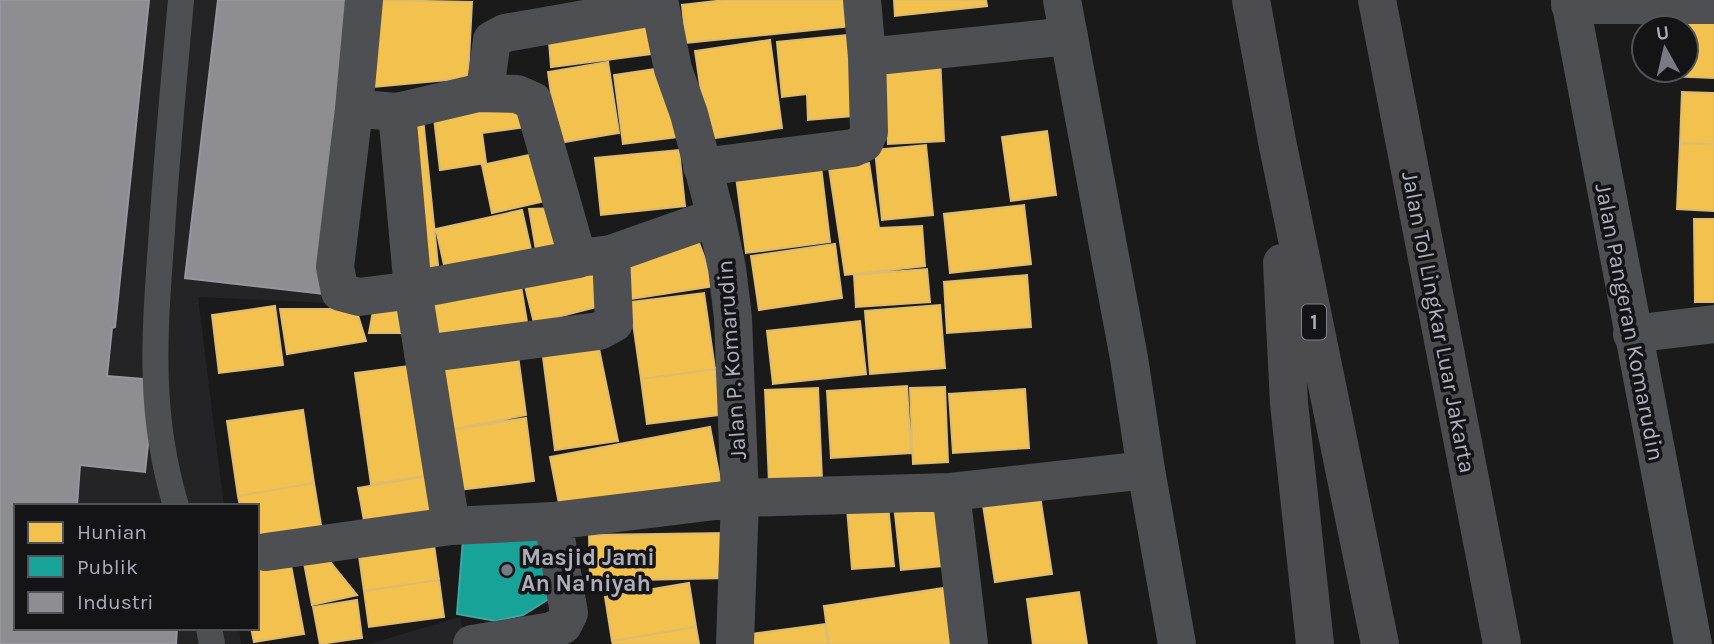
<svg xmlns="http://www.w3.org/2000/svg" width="1714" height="644" font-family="Karla,sans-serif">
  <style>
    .built { fill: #242426 }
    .homes { fill: #f2c14e; stroke: #ddbb6f; stroke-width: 2 }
    .public { fill: #17a398; stroke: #44a6a2; stroke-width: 2 }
    .industry { fill: #8d8d92; stroke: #96979e; stroke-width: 2 }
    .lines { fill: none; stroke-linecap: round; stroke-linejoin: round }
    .service { stroke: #4e4f53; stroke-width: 26 }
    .minor { stroke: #4e4f53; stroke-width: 38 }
    .tertiary { stroke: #4e4f53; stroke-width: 38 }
    .motorway { stroke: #4c4c4f; stroke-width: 38 }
    .poi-dot { fill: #797a83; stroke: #141416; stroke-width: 2.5 }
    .labels { text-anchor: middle; stroke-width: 7; stroke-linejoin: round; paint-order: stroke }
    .shield { fill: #141416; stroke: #7e808a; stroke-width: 2 }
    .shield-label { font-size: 21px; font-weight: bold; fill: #acaebb }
    .street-label { font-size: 23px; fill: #acaebb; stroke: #141416 }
    .poi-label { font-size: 23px; font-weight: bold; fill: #acaebb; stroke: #141416; text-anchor: start }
  </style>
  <rect width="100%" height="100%" fill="#1a1a1a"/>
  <!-- built -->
  <path class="built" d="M 0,0 L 384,0 L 349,304 L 198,297 L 224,506 L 16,506 L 16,628 L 239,628 L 241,644 L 0,644 Z
    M 460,617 L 466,644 L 369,644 Z"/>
  <!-- homes -->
  <path class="homes" d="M 379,0 L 472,2 L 468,78 L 374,87 Z
    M 725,0 L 859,0 L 861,25 L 686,43 L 682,5 Z
    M 894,0 L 986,0 L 987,6 L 895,16 Z
    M 1672,9 L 1714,11 L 1714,78 L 1669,76 L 1670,70 L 1686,70 L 1686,28 L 1671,28 Z
    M 651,11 L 660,53 L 551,67 L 548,28 Z
    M 857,34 L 864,115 L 808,120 L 807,94 L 782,97 L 777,42 Z
    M 770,40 L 782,128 L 708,139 L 695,51 Z
    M 940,56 L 944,141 L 888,144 L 884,60 Z
    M 608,62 L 619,133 L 558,143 L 548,72 Z
    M 669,67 L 679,137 L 623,144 L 614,75 Z
    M 1682,92 L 1714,93 L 1714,144 L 1680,143 Z
    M 515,98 L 533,126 L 482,133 L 486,163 L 440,170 L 433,109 Z
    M 423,118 L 438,265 L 419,270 L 407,127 Z
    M 1047,131 L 1056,195 L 1011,201 L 1002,137 Z
    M 1680,143 L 1714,144 L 1714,211 L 1677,209 Z
    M 926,145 L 933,215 L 882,220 L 875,150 Z
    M 679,150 L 685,206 L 601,215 L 595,158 Z
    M 543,152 L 558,198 L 492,213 L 482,165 Z
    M 820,158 L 830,242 L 746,253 L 735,169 Z
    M 869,163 L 879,228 L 922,226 L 925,266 L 845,275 L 829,168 Z
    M 1024,205 L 1031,264 L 950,273 L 944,214 Z
    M 559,208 L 566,249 L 537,256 L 529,209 Z
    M 522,210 L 532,254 L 446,274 L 436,229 Z
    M 1694,219 L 1714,219 L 1714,302 L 1695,302 Z
    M 698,240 L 715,286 L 630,299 L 627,258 Z
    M 835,244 L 842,298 L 759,310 L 751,256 Z
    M 927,269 L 930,302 L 856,307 L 854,275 Z
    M 598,270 L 608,304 L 534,323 L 524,282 Z
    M 1027,275 L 1031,327 L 947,333 L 944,282 Z
    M 520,280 L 528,328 L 436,345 L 428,296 Z
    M 704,293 L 715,369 L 641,379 L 630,302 Z
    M 407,304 L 406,333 L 369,333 L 374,305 Z
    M 940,305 L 945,368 L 870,374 L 865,311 Z
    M 275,306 L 283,365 L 219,373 L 212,315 Z
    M 280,309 L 356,309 L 366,341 L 287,354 Z
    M 860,321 L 866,374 L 773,384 L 767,331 Z
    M 598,344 L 618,441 L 555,450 L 543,357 Z
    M 517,348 L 526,415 L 450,430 L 435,362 Z
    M 416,365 L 432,475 L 371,484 L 355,373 Z
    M 715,369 L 720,415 L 647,424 L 641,379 Z
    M 907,386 L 911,453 L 831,458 L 827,391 Z
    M 945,387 L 948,462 L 913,464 L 910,388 Z
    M 818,388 L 822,480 L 769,482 L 765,390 Z
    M 1025,389 L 1029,448 L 953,453 L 949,394 Z
    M 303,410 L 314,483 L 238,496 L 227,421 Z
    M 526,418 L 534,481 L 459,490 L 450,430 Z
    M 710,427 L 721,484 L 561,514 L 550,457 Z
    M 427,476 L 433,516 L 365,526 L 358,488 Z
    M 314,483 L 323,537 L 257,547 L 257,506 L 240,506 L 238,496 Z
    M 1040,496 L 1052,574 L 995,582 L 983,505 Z
    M 946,500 L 953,565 L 901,570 L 894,505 Z
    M 888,505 L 894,566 L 852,569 L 847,508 Z
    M 432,531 L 439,580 L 364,591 L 357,542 Z
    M 726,533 L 727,578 L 590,581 L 589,535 Z
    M 289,555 L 304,634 L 254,642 L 251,628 L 257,628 L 257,561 Z
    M 327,558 L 357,595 L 312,605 L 304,563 Z
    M 439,580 L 444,617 L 369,627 L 364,591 Z
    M 689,583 L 696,627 L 612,641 L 605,597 Z
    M 957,586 L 966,644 L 829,644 L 824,606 Z
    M 1079,592 L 1087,644 L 1033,644 L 1027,599 Z
    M 357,600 L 362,638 L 320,644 L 313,607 Z
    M 825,624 L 828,644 L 737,644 L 736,636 Z
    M 696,627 L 699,644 L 613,644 L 612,641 Z"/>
  <!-- public -->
  <path class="public" d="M 464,527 L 556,543 L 552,597 L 523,615 L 496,621 L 457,614 Z"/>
  <!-- industry -->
  <path class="industry" d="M 0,0 L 149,0 L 115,327 L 112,328 L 107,376 L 155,380 L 145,472 L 80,465 L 77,506 L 16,506 L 16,628 L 177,628 L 176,644 L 0,644 Z
    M 218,0 L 377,0 L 341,296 L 185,278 Z"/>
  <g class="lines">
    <!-- service -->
    <path class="service" d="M 176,506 C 147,409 155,329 162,230 C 167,153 174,77 181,0
      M 209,628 L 212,644"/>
    <!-- minor -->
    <path class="minor" d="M 364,0 L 354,109 L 335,267 L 340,292 L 359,297 L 413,290 L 578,259 L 533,101 L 517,94 L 478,93
      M 659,0 L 673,69 L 689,114 L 716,217 L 727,268 L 733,318 L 740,498 L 735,644
      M 862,0 L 867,57 L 1069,36
      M 1570,5 L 1714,5
      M 373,110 L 397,112 L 478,93 L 486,83 L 492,40 L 505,33 L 659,6
      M 397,112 L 413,290 L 451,526
      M 702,167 L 853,148 L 864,143 L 869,132 L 867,57
      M 587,257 L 611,254 L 716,217
      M 1632,334 L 1714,324
      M 423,354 L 599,331 L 614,323 L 611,254
      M 951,492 L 969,644
      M 266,552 L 451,526 L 553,521 L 740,498 L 951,492 L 1146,470
      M 472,644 L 552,631 L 563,625 L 569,613 L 553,521"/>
    <!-- tertiary -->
    <path class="tertiary" d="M 1062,0 L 1129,358 L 1146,470 L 1177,644
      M 1570,0 L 1693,644"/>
    <!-- motorway -->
    <path class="motorway" d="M 1251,0 L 1277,141 L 1380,644
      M 1377,0 L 1502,644
      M 1282,263 L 1289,403 L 1315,644"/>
  </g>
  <!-- markers -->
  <circle class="poi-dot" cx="507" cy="570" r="7"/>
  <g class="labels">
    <!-- shield labels -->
    <rect class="shield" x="1302" y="304.5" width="24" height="35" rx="5"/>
    <g class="shield-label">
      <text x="1314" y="329">1</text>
    </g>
    <!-- street labels -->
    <g class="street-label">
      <text transform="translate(1439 322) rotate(79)" y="8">Jalan Tol Lingkar Luar Jakarta</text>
      <text transform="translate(1630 322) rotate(79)" y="8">Jalan Pangeran Komarudin</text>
      <text transform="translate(731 360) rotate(-94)" y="8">Jalan P. Komarudin</text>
    </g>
    <!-- poi labels -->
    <g class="poi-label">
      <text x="521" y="565">Masjid Jami<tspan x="521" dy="26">An Na'niyah</tspan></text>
    </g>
  </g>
  <!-- legend -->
  <rect x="14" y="504" width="245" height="126" fill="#141416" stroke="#515258" stroke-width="2"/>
  <rect x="28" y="522" width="35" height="21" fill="#f2c14e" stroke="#515258" stroke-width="2"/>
  <text x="77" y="539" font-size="21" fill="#acaebb">Hunian</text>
  <rect x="28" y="556" width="35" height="21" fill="#17a398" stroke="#515258" stroke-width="2"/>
  <text x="77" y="574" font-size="21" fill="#acaebb">Publik</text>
  <rect x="28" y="592" width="35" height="21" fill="#8d8d92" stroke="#515258" stroke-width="2"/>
  <text x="77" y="609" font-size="21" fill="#acaebb">Industri</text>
  <!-- north arrow -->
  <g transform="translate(1665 49) rotate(352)"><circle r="33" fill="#141416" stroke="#515258" stroke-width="2"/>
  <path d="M0-5L12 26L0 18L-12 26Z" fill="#797a83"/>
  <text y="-10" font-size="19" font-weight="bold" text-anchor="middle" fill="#acaebb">U</text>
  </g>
</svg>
